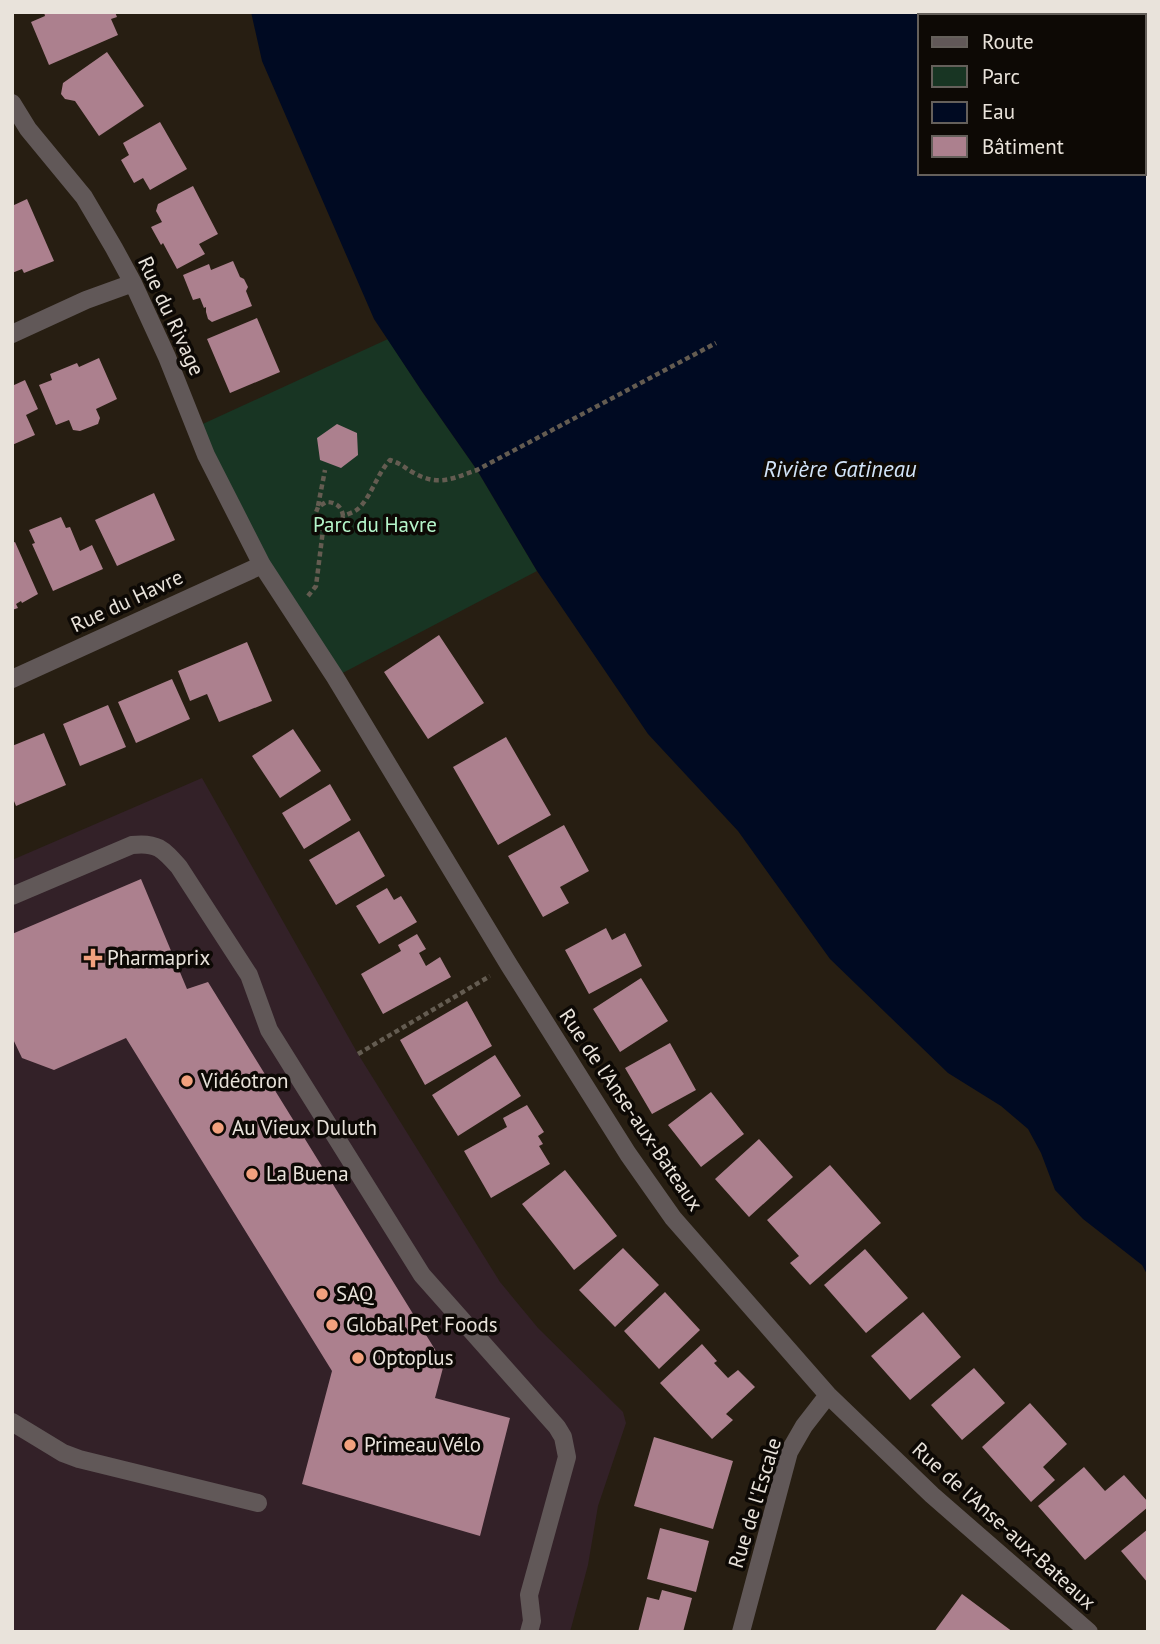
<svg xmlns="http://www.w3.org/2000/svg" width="1160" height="1644" font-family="'PT Sans',sans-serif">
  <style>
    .commercial { fill: #332128 }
    .green { fill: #183523 }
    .water { fill: #000a22; fill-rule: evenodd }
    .building { fill: #ac808e }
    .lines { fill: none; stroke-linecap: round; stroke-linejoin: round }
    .path { stroke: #645c51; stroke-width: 4.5; stroke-dasharray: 5 3.5; stroke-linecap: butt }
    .minor { stroke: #615858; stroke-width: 18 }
    .poi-dot { fill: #f2a17e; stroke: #0d0905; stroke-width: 2.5 }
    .labels { text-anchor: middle; stroke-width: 7; stroke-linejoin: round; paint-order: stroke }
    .street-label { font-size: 21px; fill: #e9e3db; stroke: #0d0905 }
    .park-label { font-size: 21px; fill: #b5f5ca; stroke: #0d0905 }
    .poi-label { font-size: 21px; fill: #e9e3db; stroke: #0d0905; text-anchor: start }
    .water-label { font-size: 23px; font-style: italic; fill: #d2e4f9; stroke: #0d0905 }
  </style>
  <rect width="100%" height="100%" fill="#271e12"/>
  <!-- commercial -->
  <path class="commercial" d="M 202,778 L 358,1054 L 500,1282 L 538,1328 L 623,1412 L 626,1423 L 598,1506 L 588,1565 L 570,1632 L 12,1632 L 12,860 Z"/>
  <!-- green -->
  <path class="green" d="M 388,339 L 421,390 L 477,470 L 537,571 L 335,677 L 194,428 Z"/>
  <!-- water -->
  <path class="water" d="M 251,12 L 1148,12 L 1148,1276 L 1142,1265 L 1083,1219 L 1055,1190 L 1041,1153 L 1028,1129 L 1001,1106 L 948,1073 L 830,959 L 738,831 L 648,734 L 537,571 L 477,470 L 421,390 L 374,319 L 262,61 ZM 920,16 L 1144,16 L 1144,173 L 920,173 Z"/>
  <!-- building -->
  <path class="building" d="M 44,12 L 115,12 L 117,17 L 111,19 L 118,35 L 49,65 L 31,22 L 45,16 Z
    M 107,52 L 144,106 L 99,136 L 75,101 L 65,99 L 61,94 L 63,83 Z
    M 160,122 L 187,169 L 150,190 L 143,178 L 134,183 L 121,160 L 129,155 L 123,143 Z
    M 193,186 L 218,234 L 199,244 L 205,254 L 177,269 L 163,243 L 161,245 L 151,227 L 162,222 L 156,211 L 158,204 Z
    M 27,199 L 54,261 L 24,273 L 22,269 L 12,273 L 12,206 Z
    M 233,261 L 240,277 L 244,279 L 248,287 L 246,291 L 252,306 L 212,322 L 208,319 L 206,312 L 206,307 L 204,308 L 200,298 L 193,300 L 183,275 L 209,264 L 211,270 Z
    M 257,318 L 280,372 L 230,393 L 207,339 Z
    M 99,358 L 117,399 L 96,409 L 100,418 L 98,424 L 80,431 L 73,430 L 69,420 L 56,425 L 39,385 L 52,380 L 50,374 L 77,363 L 79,367 Z
    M 25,380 L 38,409 L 26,415 L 35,435 L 12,445 L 12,386 Z
    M 337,424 L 357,433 L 358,455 L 341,468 L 320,460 L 317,438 Z
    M 154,493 L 175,540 L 117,566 L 95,520 Z
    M 61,517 L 66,528 L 70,527 L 80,551 L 92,545 L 103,569 L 53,591 L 32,544 L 35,543 L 29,530 Z
    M 15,542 L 38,594 L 22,603 L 21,601 L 16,604 L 18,608 L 12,610 L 12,543 Z
    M 439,635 L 484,703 L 428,739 L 384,672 Z
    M 247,642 L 272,701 L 219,722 L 207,694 L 190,701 L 178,671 Z
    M 172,679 L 190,719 L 136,743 L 118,702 Z
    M 108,705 L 126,747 L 80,766 L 63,724 Z
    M 293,729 L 321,771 L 280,798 L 252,756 Z
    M 44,733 L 66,785 L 16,806 L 12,796 L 12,746 Z
    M 506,737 L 551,815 L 498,845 L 453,767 Z
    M 330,784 L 351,820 L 304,849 L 282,813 Z
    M 564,825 L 589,871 L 560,887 L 569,903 L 543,917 L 508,856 Z
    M 359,831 L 385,876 L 336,905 L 309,860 Z
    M 141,879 L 187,989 L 208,982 L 444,1364 L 435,1398 L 510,1418 L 480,1536 L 302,1484 L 332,1371 L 126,1038 L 54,1070 L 22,1058 L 12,1037 L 12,934 Z
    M 387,888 L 394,900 L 401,896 L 417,922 L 379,944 L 356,906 Z
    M 606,928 L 612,940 L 625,933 L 642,966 L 589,994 L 565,950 Z
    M 417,934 L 426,949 L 419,953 L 426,966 L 440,957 L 451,977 L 383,1014 L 361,974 L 401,951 L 398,945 Z
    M 641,978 L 668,1021 L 620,1052 L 593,1009 Z
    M 467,1001 L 492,1046 L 425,1085 L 400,1040 Z
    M 670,1043 L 696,1090 L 652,1114 L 625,1068 Z
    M 495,1055 L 521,1096 L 458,1136 L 432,1095 Z
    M 711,1092 L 744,1134 L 701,1167 L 668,1125 Z
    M 527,1105 L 544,1132 L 538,1136 L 543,1144 L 539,1146 L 550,1164 L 491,1198 L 464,1151 L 507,1127 L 503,1118 Z
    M 759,1139 L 793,1177 L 749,1217 L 715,1179 Z
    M 830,1165 L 881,1223 L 810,1285 L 790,1263 L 799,1256 L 767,1220 Z
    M 565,1170 L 617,1236 L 574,1270 L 522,1204 Z
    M 623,1248 L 659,1285 L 615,1327 L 579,1290 Z
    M 865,1249 L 908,1298 L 866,1333 L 824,1285 Z
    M 665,1292 L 700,1330 L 659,1369 L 624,1331 Z
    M 923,1312 L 961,1357 L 910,1400 L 871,1356 Z
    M 702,1344 L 717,1361 L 714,1363 L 728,1378 L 738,1370 L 755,1387 L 726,1414 L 733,1420 L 712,1439 L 660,1383 Z
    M 974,1368 L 1005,1403 L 962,1440 L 931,1405 Z
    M 1030,1403 L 1067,1444 L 1043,1467 L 1055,1480 L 1031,1502 L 982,1447 Z
    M 654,1437 L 733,1461 L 713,1529 L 634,1506 Z
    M 1084,1467 L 1105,1491 L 1124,1475 L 1148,1502 L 1148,1507 L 1085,1560 L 1038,1506 Z
    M 660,1528 L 709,1541 L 696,1592 L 647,1579 Z
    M 1148,1529 L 1148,1583 L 1121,1551 Z
    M 662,1590 L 692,1598 L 683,1632 L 638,1632 L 647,1597 L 659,1600 Z
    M 962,1594 L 1013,1632 L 934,1632 Z"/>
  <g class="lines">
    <!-- path -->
    <path class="path" d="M 318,506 L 325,470
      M 343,516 C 342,507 336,502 326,502 L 318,507 L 314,518 C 321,536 340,535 343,516 C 348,514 355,512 359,508 C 372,495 377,474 390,460 C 400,463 405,468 414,473 C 439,487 453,478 477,470 L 716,343
      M 308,596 L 316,586 L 323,530
      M 358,1054 L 490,976"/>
    <!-- minor -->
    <path class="minor" d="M 12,103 L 28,129 L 84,197 L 114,248 L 133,283 L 167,357 L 206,455 L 262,565 L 335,677 L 509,965 L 628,1154 L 673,1218 L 828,1395 L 932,1495 L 1089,1632
      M 12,334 L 86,300 L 133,283
      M 12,679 L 262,565
      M 12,896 L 132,845 C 157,842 163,849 179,867 L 249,975 L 269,1030 L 422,1275 L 557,1427 L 563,1437 L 567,1457 L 529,1595 L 532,1621 L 529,1632
      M 12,1422 L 63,1453 L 79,1459 L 258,1503
      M 741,1632 L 789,1452 L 804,1426 L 828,1395"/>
  </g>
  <!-- markers -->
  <g class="poi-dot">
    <path d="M89.5 947.5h7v7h7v7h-7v7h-7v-7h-7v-7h7z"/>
    <circle cx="187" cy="1081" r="7"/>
    <circle cx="218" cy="1128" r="7"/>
    <circle cx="252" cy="1174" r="7"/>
    <circle cx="322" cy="1294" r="7"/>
    <circle cx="332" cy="1325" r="7"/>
    <circle cx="358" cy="1358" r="7"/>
    <circle cx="350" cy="1445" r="7"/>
  </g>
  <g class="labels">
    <!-- street labels -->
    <g class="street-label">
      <text transform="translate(171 316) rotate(65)" y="7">Rue du Rivage</text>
      <text transform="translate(127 601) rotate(-25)" y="7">Rue du Havre</text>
      <text transform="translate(631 1110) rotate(56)" y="7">Rue de l'Anse-aux-Bateaux</text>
      <text transform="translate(755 1503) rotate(-73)" y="7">Rue de l'Escale</text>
      <text transform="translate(1004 1526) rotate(42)" y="7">Rue de l'Anse-aux-Bateaux</text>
    </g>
    <!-- park labels -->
    <g class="park-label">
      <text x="375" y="532">Parc du Havre</text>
    </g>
    <!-- poi labels -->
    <g class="poi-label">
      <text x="107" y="965">Pharmaprix</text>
      <text x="201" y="1088">Vidéotron</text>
      <text x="232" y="1135">Au Vieux Duluth</text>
      <text x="266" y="1181">La Buena</text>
      <text x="336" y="1301">SAQ</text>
      <text x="346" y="1332">Global Pet Foods</text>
      <text x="372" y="1365">Optoplus</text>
      <text x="364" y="1452">Primeau Vélo</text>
    </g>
    <!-- water labels -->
    <g class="water-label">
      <text x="840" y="477">Rivière Gatineau</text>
    </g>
  </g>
  <!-- border -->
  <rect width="1160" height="1644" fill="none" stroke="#e9e3db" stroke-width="28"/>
  <!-- legend -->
  <rect x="918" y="14" width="228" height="161" fill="#0d0905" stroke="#65605b" stroke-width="2"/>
  <rect x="932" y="37" width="35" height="10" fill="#615858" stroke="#65605b" stroke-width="2"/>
  <text x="982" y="49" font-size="21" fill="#e9e3db">Route</text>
  <rect x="932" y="66" width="35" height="21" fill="#183523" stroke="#65605b" stroke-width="2"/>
  <text x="982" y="84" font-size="21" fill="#e9e3db">Parc</text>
  <rect x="932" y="102" width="35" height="21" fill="#000a22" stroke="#65605b" stroke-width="2"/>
  <text x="982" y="119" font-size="21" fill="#e9e3db">Eau</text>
  <rect x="932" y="136" width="35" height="21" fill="#ac808e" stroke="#65605b" stroke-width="2"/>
  <text x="982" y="154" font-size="21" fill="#e9e3db">Bâtiment</text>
</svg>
